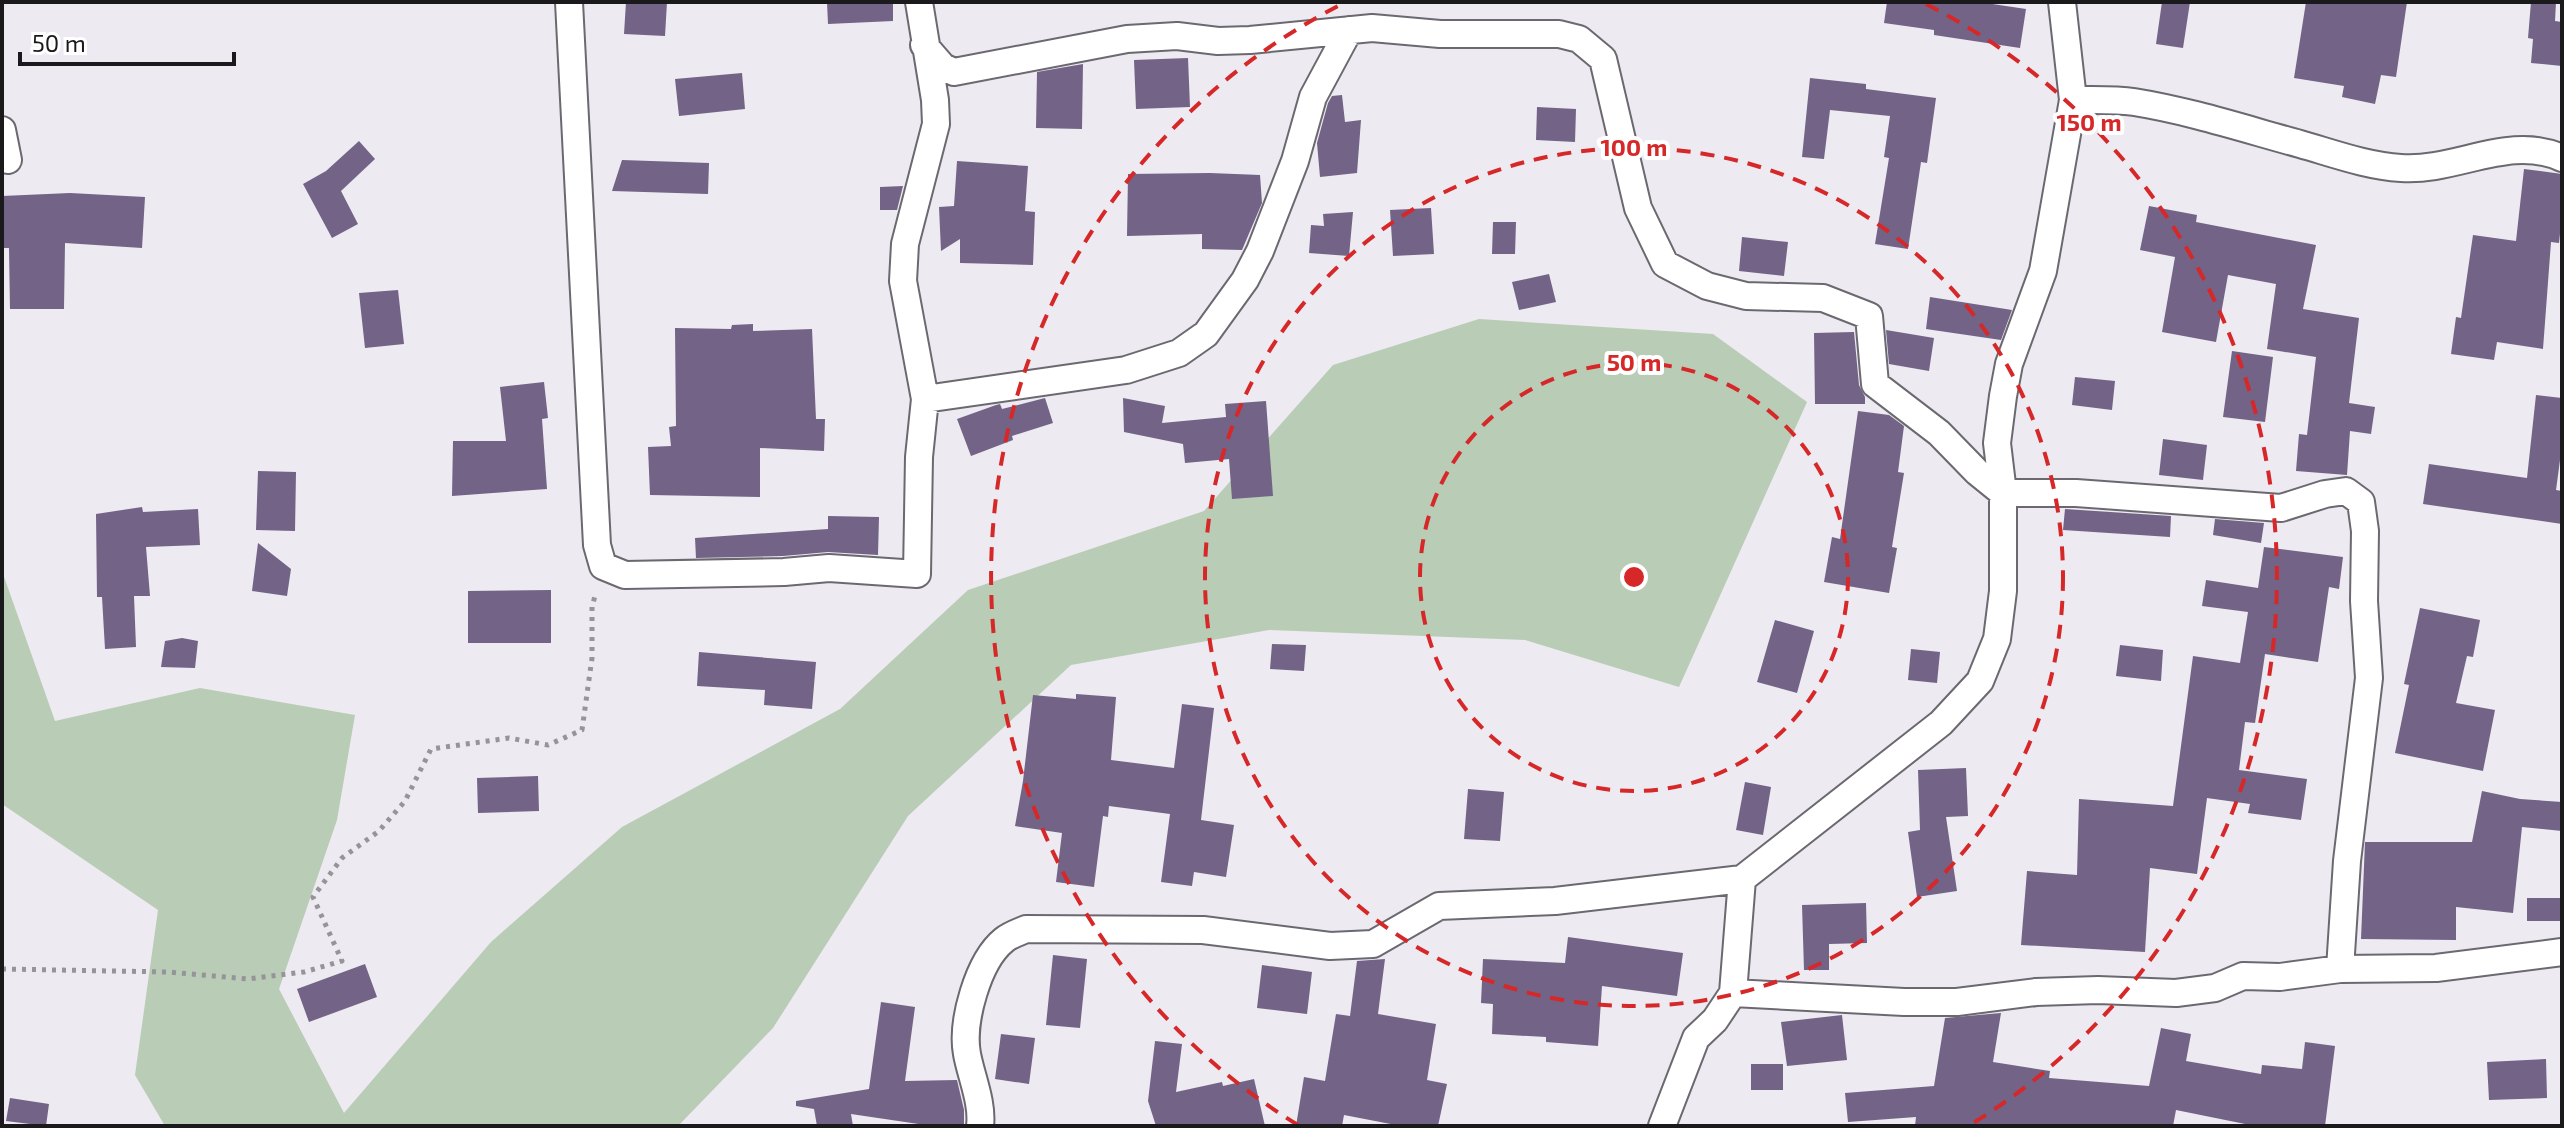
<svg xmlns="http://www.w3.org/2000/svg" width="2564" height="1128" font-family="'Exo 2',sans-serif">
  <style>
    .green { fill: #b9ccb6 }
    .building { fill: #726387 }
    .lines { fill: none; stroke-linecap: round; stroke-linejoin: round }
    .street-casing { stroke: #6b696f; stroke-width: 30 }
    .path { stroke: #969499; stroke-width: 5; stroke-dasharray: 4 6; stroke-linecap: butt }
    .street { stroke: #fff; stroke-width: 26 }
    .ring { fill: none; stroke: #d62828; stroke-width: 4; stroke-dasharray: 14 10 }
    .centre { fill: #d62828; stroke: #fff; stroke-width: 4 }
    .ring-label { font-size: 24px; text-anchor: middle; font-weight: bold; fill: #d62828; stroke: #fff; stroke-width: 8; stroke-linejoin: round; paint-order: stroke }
  </style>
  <rect width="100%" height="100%" fill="#edeaf1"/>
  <!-- green -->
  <path class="green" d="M 1479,319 L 1713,334 L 1807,402 L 1679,687 L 1525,640 L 1269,630 L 1071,665 L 908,816 L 773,1028 L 678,1126 L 165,1126 L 135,1075 L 158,910 L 2,804 L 2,571 L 55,721 L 200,688 L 355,715 L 337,820 L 279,989 L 344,1113 L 491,942 L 622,827 L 840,709 L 968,590 L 1204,511 L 1333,365 Z"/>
  <!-- building -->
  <path class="building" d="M 626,2 L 667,2 L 665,36 L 624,34 Z
    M 827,2 L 893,2 L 893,21 L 828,24 Z
    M 1887,2 L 1979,2 L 2026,9 L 2020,48 L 1934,35 L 1934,30 L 1884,23 Z
    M 2162,2 L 2190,2 L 2183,48 L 2156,44 Z
    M 2306,2 L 2407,2 L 2396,77 L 2381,75 L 2375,104 L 2342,97 L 2344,86 L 2294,78 Z
    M 2531,2 L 2556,2 L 2555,21 L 2562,22 L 2562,66 L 2531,63 L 2533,39 L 2528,38 Z
    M 1188,58 L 1190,107 L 1136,109 L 1134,60 Z
    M 1083,64 L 1082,129 L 1036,128 L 1037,72 Z
    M 742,73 L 745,109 L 679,116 L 675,79 Z
    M 1810,78 L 1866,84 L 1866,89 L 1936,98 L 1927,163 L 1921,162 L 1908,249 L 1875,244 L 1889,158 L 1884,157 L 1890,116 L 1830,110 L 1824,159 L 1802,157 Z
    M 1342,95 L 1345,122 L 1361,120 L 1357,173 L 1320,177 L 1317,143 L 1328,103 L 1332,96 Z
    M 1537,107 L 1576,109 L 1575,142 L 1536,140 Z
    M 359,141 L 375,159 L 341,191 L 358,224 L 332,238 L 303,184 L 326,171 Z
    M 622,160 L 709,163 L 708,194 L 612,191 Z
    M 957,161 L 1028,166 L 1025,211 L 1035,212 L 1033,265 L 960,263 L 960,239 L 941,251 L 939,207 L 954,206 Z
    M 2524,169 L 2562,174 L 2562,215 L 2559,243 L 2551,242 L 2543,349 L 2497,342 L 2494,360 L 2451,354 L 2456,317 L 2461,318 L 2473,235 L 2516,241 Z
    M 1210,173 L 1260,175 L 1262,203 L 1242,250 L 1202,249 L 1202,234 L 1127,236 L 1128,174 Z
    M 903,186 L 897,210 L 880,210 L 880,187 Z
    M 70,193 L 145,197 L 142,248 L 65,243 L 64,309 L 10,309 L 9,248 L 2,248 L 2,196 Z
    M 2149,206 L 2197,215 L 2196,222 L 2316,245 L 2303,309 L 2359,318 L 2349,403 L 2375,407 L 2371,434 L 2350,431 L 2347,475 L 2296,471 L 2299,434 L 2307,435 L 2316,357 L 2267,349 L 2276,284 L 2228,275 L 2216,342 L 2162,332 L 2175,257 L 2140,250 Z
    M 1431,208 L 1434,254 L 1393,256 L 1390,210 Z
    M 1353,212 L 1349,256 L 1309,253 L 1311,225 L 1324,226 L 1323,214 Z
    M 1493,222 L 1516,222 L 1515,254 L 1492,254 Z
    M 1742,237 L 1788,242 L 1784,276 L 1739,271 Z
    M 1549,274 L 1556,302 L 1519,310 L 1512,282 Z
    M 398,290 L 404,344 L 365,348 L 359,293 Z
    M 1930,297 L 2012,310 L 2001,340 L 1926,329 Z
    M 753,324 L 753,331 L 812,329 L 816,419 L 825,419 L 824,451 L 760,448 L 760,497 L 650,495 L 648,447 L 671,446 L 669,427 L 676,426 L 675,328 L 731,329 L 732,325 Z
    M 1886,330 L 1934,338 L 1929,371 L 1889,364 Z
    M 1854,332 L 1859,385 L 1865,397 L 1865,404 L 1815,404 L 1814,333 Z
    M 2232,351 L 2273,357 L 2265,422 L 2223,417 Z
    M 2075,377 L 2115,381 L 2112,410 L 2072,405 Z
    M 544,382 L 548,418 L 542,419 L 547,489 L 452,496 L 453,441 L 506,441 L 500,387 Z
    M 2536,395 L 2562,398 L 2562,445 L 2556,490 L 2562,491 L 2562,524 L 2423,504 L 2429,464 L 2527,478 Z
    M 1045,398 L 1053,423 L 1012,436 L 1013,440 L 971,456 L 957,419 L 996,405 L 1000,404 L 1002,409 Z
    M 1123,398 L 1165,406 L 1162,423 L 1226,417 L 1225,404 L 1266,401 L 1273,496 L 1232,499 L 1229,459 L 1185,463 L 1183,444 L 1124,432 Z
    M 1858,411 L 1889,415 L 1904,426 L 1898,472 L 1904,473 L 1892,547 L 1897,548 L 1889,593 L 1824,582 L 1832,537 L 1840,539 Z
    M 2163,439 L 2207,445 L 2203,480 L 2159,475 Z
    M 258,471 L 296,472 L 295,531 L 256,530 Z
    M 142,507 L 143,512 L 198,509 L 200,545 L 146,547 L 150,596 L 134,596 L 136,647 L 105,649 L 102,597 L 97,597 L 96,514 Z
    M 2065,509 L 2171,516 L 2170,537 L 2063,530 Z
    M 828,516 L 879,517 L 878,555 L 828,552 L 783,556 L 696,558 L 695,538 L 828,529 Z
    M 2215,519 L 2264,523 L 2261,543 L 2213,535 Z
    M 258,543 L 291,569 L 287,596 L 252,591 Z
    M 2264,547 L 2343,557 L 2339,589 L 2329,587 L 2318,662 L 2265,654 L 2255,723 L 2245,722 L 2239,770 L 2307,779 L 2301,820 L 2248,813 L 2250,804 L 2207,798 L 2197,874 L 2150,868 L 2145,952 L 2021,945 L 2027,871 L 2077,875 L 2079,799 L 2173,806 L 2193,656 L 2240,663 L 2248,612 L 2202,606 L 2206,580 L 2258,588 Z
    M 551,590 L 551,643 L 468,643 L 468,591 Z
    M 2420,608 L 2480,620 L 2473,657 L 2467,656 L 2456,703 L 2495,710 L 2483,771 L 2395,753 L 2409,685 L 2404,684 Z
    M 1775,620 L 1814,631 L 1797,693 L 1757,682 Z
    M 182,638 L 198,641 L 195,668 L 161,667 L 165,641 Z
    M 1272,644 L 1306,645 L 1304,671 L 1270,669 Z
    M 2120,645 L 2163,650 L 2161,681 L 2116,676 Z
    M 1911,649 L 1940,652 L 1937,683 L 1908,680 Z
    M 699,652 L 816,662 L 812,709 L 764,705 L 765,690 L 697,686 Z
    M 1076,694 L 1116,697 L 1111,760 L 1174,768 L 1182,704 L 1214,708 L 1201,820 L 1234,825 L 1226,877 L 1194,872 L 1192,886 L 1161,882 L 1170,814 L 1109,806 L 1108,817 L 1103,816 L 1094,887 L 1056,882 L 1062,833 L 1015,826 L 1023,781 L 1033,695 L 1076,699 Z
    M 1966,768 L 1968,816 L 1946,817 L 1957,891 L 1917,897 L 1908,832 L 1920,830 L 1918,770 Z
    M 538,776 L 539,811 L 478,813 L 477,778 Z
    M 1745,782 L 1771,787 L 1763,835 L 1736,830 Z
    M 1468,789 L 1504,792 L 1500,841 L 1464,839 Z
    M 2482,791 L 2520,799 L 2562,802 L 2562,831 L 2522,827 L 2513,913 L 2456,907 L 2456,940 L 2361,939 L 2365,842 L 2472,842 Z
    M 2527,898 L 2562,898 L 2562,921 L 2527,921 Z
    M 1866,903 L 1867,943 L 1829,944 L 1829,970 L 1804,970 L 1802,905 Z
    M 1568,937 L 1683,953 L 1677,996 L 1602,986 L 1598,1046 L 1546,1042 L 1546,1037 L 1492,1034 L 1493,1004 L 1481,1003 L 1483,959 L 1565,963 Z
    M 1053,955 L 1087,959 L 1080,1028 L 1046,1025 Z
    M 1385,959 L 1378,1014 L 1436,1024 L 1427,1080 L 1447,1084 L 1438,1126 L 1401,1126 L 1344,1115 L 1342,1126 L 1296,1126 L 1304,1077 L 1325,1081 L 1336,1014 L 1350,1016 L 1357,961 Z
    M 365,964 L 377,997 L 309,1022 L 297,989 Z
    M 1262,965 L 1312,972 L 1307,1014 L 1257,1008 Z
    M 881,1002 L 915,1007 L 905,1081 L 957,1080 L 964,1110 L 964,1126 L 932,1126 L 851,1114 L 853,1126 L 817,1126 L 814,1109 L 796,1106 L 796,1101 L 869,1089 Z
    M 2001,1013 L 1993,1062 L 2050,1071 L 2049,1078 L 2149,1086 L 2161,1028 L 2191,1034 L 2186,1061 L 2261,1074 L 2262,1065 L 2302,1069 L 2305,1042 L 2335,1046 L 2325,1126 L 2255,1126 L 2176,1110 L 2173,1126 L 1915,1126 L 1916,1117 L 1848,1122 L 1845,1093 L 1934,1086 L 1945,1018 Z
    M 1842,1015 L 1847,1060 L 1787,1066 L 1781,1022 Z
    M 1001,1034 L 1035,1038 L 1029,1084 L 995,1079 Z
    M 1155,1041 L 1182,1044 L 1176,1092 L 1222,1082 L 1223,1086 L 1254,1079 L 1265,1126 L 1156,1126 L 1148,1101 Z
    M 2546,1059 L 2547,1098 L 2489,1100 L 2487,1062 Z
    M 1751,1064 L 1783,1064 L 1783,1090 L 1751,1090 Z
    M 10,1098 L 49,1104 L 46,1126 L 6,1121 Z"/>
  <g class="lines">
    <!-- street casing -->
    <g class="street-casing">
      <path id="street" d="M 569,2 L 597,545 L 603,566 L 625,575 L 784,572 L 829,568 L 917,574 L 919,457 L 925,399 L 903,281 L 905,244 L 936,124 L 935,100 L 919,2
        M 924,45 L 943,67 L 954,72 L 1127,39 L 1177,36 L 1218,41 L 1250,40 L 1372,28 L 1440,34 L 1559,34 L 1579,39 L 1603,59 L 1638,208 L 1665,264 L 1707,286 L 1746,296 L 1823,298 L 1869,316 L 1875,384 L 1939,433 L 1977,472 L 2003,493 L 2076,493 L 2281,508 L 2325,494 L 2346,491 L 2361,502 L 2365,531 L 2364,601 L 2369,678 L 2347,861 L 2340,969
        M 2073,100 C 2093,100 2114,99 2134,102 C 2190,111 2245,129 2300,144 C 2332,153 2367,166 2401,168 C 2456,172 2509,134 2562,158
        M 2,130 L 8,160
        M 925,399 L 1126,370 L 1179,353 L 1206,334 L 1245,280 L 1260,251 L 1295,161 L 1313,97 L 1349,30
        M 1733,993 L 1904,1002 L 1957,1002 L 2036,992 L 2098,990 L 2176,993 L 2215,988 L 2243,976 L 2280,977 L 2340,969 L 2436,968 L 2562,952
        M 980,1126 C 983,1103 971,1076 967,1054 C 961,1022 978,961 1004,940 C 1010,935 1019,932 1026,929 L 1203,930 L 1330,946 L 1373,944 L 1439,906 L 1555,901 L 1742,879
        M 1662,1126 L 1696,1038 L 1715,1020 L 1733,993 L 1742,879 L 1941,723 L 1980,681 L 1997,639 L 2003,591 L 2003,493 L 1997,443 L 2003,396 L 2009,364 L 2043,271 L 2073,100 L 2062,2"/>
    </g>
    <!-- path -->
    <path class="path" d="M 2,969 L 168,972 L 248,979 L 304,972 L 342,961 L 313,897 L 342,858 L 379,831 L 405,801 L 431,749 L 509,738 L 548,745 L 582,730 L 592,658 L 592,607 L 596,592"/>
    <!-- street -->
    <use href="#street" class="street"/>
  </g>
  <!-- distance rings -->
  <g class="ring">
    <circle cx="1634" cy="577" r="214"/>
    <circle cx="1634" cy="577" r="429"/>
    <path d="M1298 1125A643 643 0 0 1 1342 4M1926 4A643 643 0 0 1 1970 1125"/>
  </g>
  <circle cx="1634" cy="577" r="12" class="centre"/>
  <g class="ring-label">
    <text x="2089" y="131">150 m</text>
    <text x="1634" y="156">100 m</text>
    <text x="1634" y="371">50 m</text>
  </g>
  <!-- border -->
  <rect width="2564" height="1128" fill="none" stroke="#1a191b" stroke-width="8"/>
  <!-- scale -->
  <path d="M20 52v12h214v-12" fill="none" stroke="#1a191b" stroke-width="4"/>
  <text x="32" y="52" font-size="24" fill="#1a191b" stroke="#ffffff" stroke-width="6" paint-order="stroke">50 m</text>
</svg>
